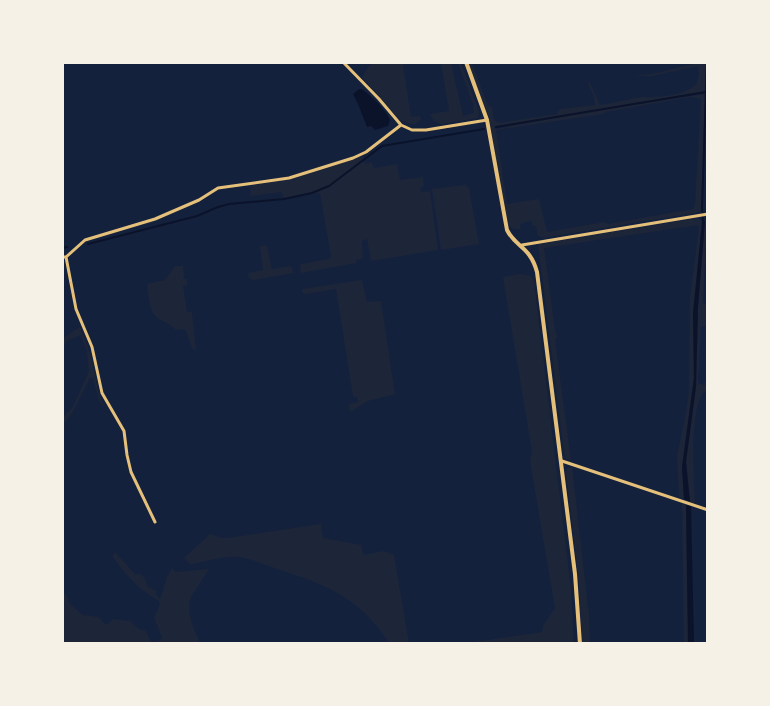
<svg xmlns="http://www.w3.org/2000/svg" width="770" height="706" font-family="'Times New Roman',serif">
  <style>
    .green { fill: #1d2539; fill-rule: evenodd }
    .water { fill: #0b132b }
    .lines { fill: none; stroke-linecap: round; stroke-linejoin: round }
    .stream { stroke: #0b132b; stroke-width: 2 }
    .minor { stroke: #e5c07b; stroke-width: 3 }
    .tertiary { stroke: #e5c07b; stroke-width: 4 }
  </style>
  <rect width="100%" height="100%" fill="#14213d"/>
  <!-- green -->
  <path class="green" d="M 376,62 L 418,63 L 403,65 L 411,117 L 420,116 L 421,120 L 416,124 L 411,124 L 399,119 L 362,77 L 369,66 Z
    M 441,63 L 451,63 L 463,116 L 474,113 L 473,104 L 458,63 L 461,63 L 479,112 L 478,118 L 441,124 L 434,121 L 430,114 L 449,111 Z
    M 468,63 L 472,63 L 488,106 L 492,107 L 494,120 L 499,123 L 557,114 L 558,111 L 561,109 L 595,105 L 594,96 L 588,84 L 590,83 L 600,105 C 615,103 628,99 643,97 C 647,97 651,98 655,97 C 669,96 685,94 696,85 L 699,75 L 698,66 L 652,76 L 631,76 L 652,74 L 698,63 L 706,63 L 705,92 L 494,127 L 496,129 L 592,111 L 705,94 L 701,210 L 696,213 L 542,238 L 541,236 L 538,236 L 536,226 L 533,226 L 531,221 L 522,223 L 520,226 L 521,229 C 515,230 512,229 508,225 L 489,119 ZM 690,97 L 698,98 L 701,100 L 695,205 L 693,209 L 608,224 L 605,222 L 547,232 L 539,199 L 507,204 L 496,130 L 603,114 L 605,112 Z
    M 363,156 L 365,164 L 372,162 L 374,168 L 397,164 L 400,180 L 423,177 L 424,186 L 420,188 L 421,192 L 430,191 L 438,250 L 371,261 L 367,239 L 362,241 L 363,258 L 356,260 L 356,263 L 301,273 L 300,267 L 301,264 L 329,259 L 331,256 L 320,193 L 284,198 L 281,192 L 251,196 L 250,186 Z
    M 465,185 L 469,188 L 479,244 L 441,250 L 432,189 Z
    M 698,218 L 702,221 L 702,226 L 693,314 L 694,378 L 682,467 L 684,499 L 679,497 L 677,456 L 686,413 L 689,391 L 690,298 L 699,228 L 698,225 L 544,248 L 555,330 L 558,338 L 555,339 L 571,461 L 565,458 L 564,452 L 538,244 Z
    M 707,220 L 703,303 L 707,304 L 707,326 L 701,326 L 698,383 L 704,385 L 705,382 L 707,381 L 707,390 C 688,399 694,482 695,503 L 690,502 L 686,462 L 696,386 L 698,307 L 705,221 Z
    M 260,246 L 267,246 L 272,269 L 290,266 L 292,268 L 293,273 L 254,280 L 249,278 L 248,273 L 263,270 Z
    M 175,266 L 183,266 L 184,279 L 187,279 L 187,285 L 183,286 L 187,312 L 192,312 L 196,350 L 192,348 L 185,329 L 176,330 C 170,324 166,323 159,319 C 148,312 149,295 147,284 L 165,280 Z
    M 520,274 L 531,276 L 534,282 L 571,589 L 574,643 L 466,643 L 542,632 L 543,626 L 555,608 L 530,461 L 532,451 L 503,277 Z
    M 362,280 L 367,302 L 381,301 L 395,394 L 368,401 L 350,412 L 349,404 L 358,402 L 357,397 L 353,396 L 336,289 L 306,294 L 303,293 L 302,289 Z
    M 80,327 L 91,356 L 99,395 L 105,408 L 99,401 L 93,378 L 90,378 L 71,415 L 64,423 L 65,432 L 63,437 L 63,417 L 73,407 L 89,371 L 87,351 L 81,335 L 66,341 L 63,351 L 63,338 Z
    M 572,467 L 589,615 L 590,643 L 582,643 L 579,583 L 566,472 L 567,468 Z
    M 682,503 L 686,505 L 688,644 L 684,643 Z
    M 321,524 L 323,538 L 361,545 L 364,555 L 384,551 L 394,555 L 409,643 L 389,643 C 359,597 327,585 277,569 C 265,565 252,559 240,557 C 225,555 205,562 190,564 L 184,558 L 210,534 L 222,538 L 228,538 Z
    M 115,552 L 133,572 L 136,575 L 139,573 L 145,578 L 148,587 L 157,591 L 156,595 L 160,599 L 167,577 L 172,568 L 175,572 L 209,569 C 205,576 192,594 190,600 C 187,613 194,632 200,642 L 208,643 L 63,643 L 63,591 L 68,598 L 69,603 L 83,615 L 98,617 L 106,625 L 113,619 L 130,621 L 139,629 L 146,631 L 150,640 L 153,642 L 159,641 L 162,638 L 154,617 L 158,610 L 160,602 L 141,589 L 125,573 L 112,556 Z"/>
  <!-- water -->
  <path class="water" d="M 359,89 L 362,89 C 372,97 385,108 390,120 L 388,126 L 375,130 L 371,126 L 367,127 L 358,104 L 353,94 Z
    M 702,221 L 705,221 L 698,307 L 696,386 L 686,462 L 690,502 L 684,499 L 682,467 L 694,378 L 693,314 Z
    M 686,505 L 691,506 L 694,643 L 688,643 Z"/>
  <g class="lines">
    <!-- stream -->
    <path class="stream" d="M 496,127 L 706,92
      M 703,221 L 702,208 L 707,62
      M 88,244 L 197,216 L 218,207 L 229,204 L 284,199 L 312,193 L 329,186 L 382,146 L 484,129
      M 62,248 L 67,247"/>
    <!-- minor -->
    <path class="minor" d="M 343,62 L 379,99 L 401,125 L 412,130 L 426,130 L 487,120
      M 522,245 L 708,214
      M 62,257 L 66,257 L 85,240 L 155,219 L 199,200 L 218,188 L 289,178 L 353,158 L 366,152 L 401,125
      M 66,257 L 76,309 L 92,347 L 102,393 L 124,431 L 127,455 L 131,472 L 155,522
      M 562,461 L 708,510"/>
    <!-- tertiary -->
    <path class="tertiary" d="M 466,62 L 487,120 L 507,230 C 516,248 530,246 537,272 L 575,574 L 580,644"/>
  </g>
  <!-- border -->
  <rect width="770" height="706" fill="none" stroke="#f6f1e7" stroke-width="128"/>
</svg>
